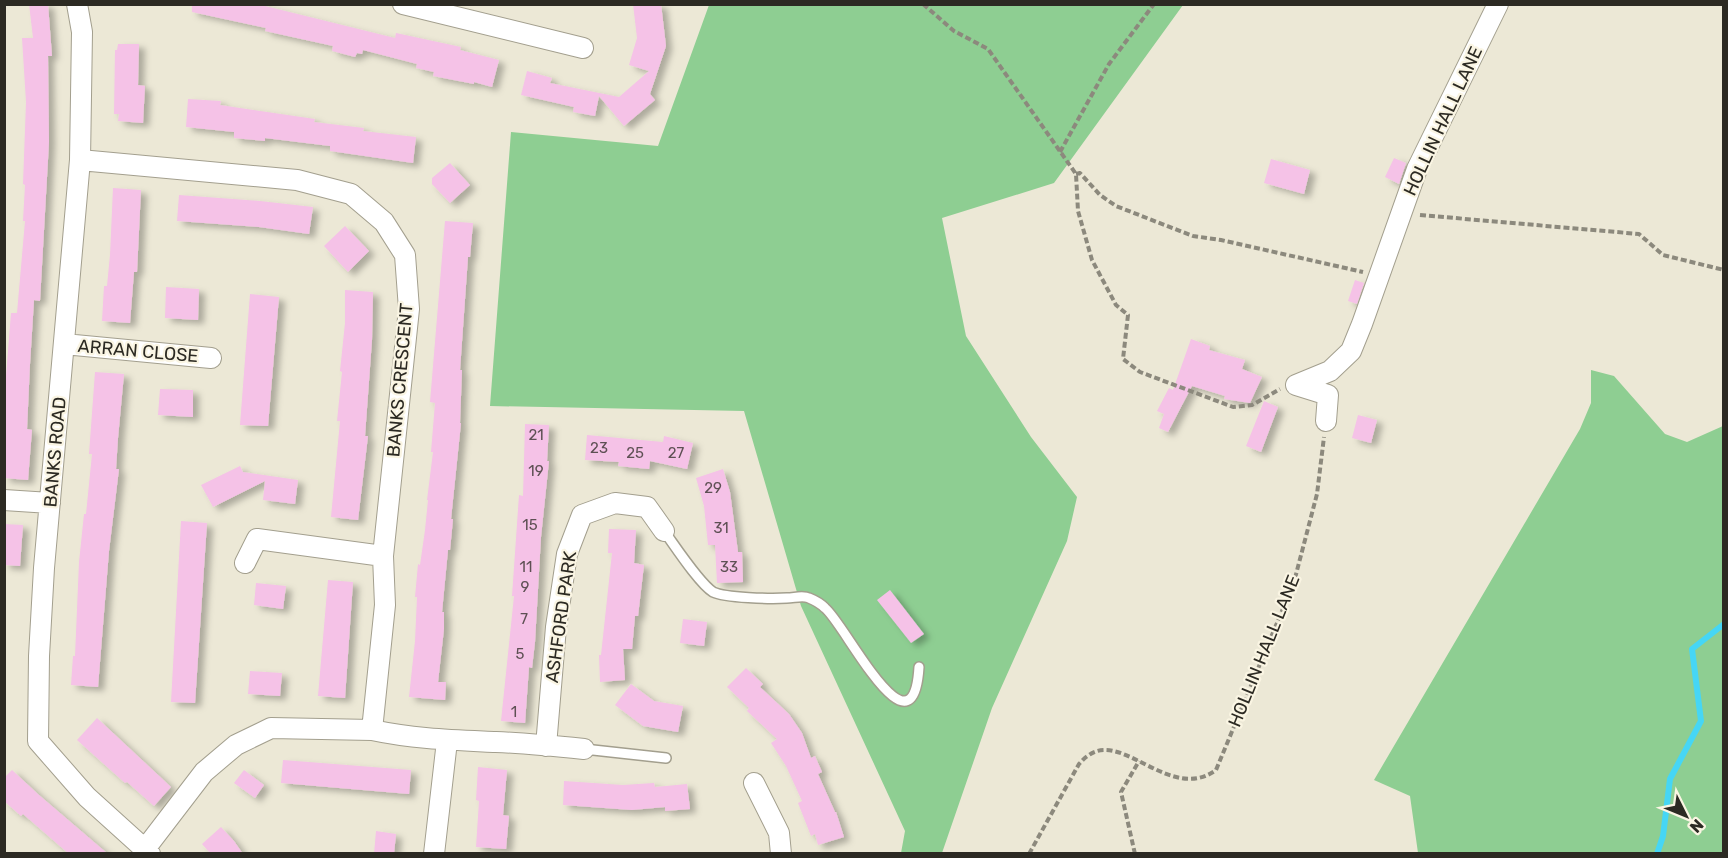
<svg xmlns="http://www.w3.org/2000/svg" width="1728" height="858" font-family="Rubik,sans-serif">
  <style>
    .green { fill: #8ece92 }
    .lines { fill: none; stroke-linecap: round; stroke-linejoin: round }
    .stream { stroke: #46d6f5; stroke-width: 6 }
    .building { fill: #f5c2e7; filter: url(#shadow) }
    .service-casing { stroke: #a39f8e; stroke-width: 12 }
    .minor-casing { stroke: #a39f8e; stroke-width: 22 }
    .path { stroke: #8c897d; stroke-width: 4; stroke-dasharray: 6 3; stroke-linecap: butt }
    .service { stroke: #fff; stroke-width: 9 }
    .minor { stroke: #fff; stroke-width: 20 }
    .labels { text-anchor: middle; stroke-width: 4.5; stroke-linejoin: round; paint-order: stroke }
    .number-label { font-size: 15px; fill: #5e5054 }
    .street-label { font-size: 18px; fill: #2c2a23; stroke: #faf5e3 }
  </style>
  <defs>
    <filter id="shadow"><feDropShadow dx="6" dy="4" stdDeviation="3" flood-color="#0004"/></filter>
  </defs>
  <rect width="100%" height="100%" fill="#ece8d6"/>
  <!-- green -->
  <path class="green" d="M 709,5 L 1183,5 L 1054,183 L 942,218 L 966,336 L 1031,437 L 1077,497 L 1067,541 L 992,708 L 942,853 L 901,853 L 905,831 L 801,606 L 744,411 L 490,406 L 511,132 L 658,146 Z
    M 1591,370 L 1614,376 L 1665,434 L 1687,442 L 1723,426 L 1723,853 L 1418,853 L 1410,796 L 1374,780 L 1580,429 L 1591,403 Z"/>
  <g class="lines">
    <!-- stream -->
    <path class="stream" d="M 1657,854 L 1663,836 L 1670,779 L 1701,721 L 1692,649 L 1724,624"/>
  </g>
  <!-- building -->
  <path class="building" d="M 29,4 L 48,4 L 52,56 L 48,56 L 49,142 L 40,301 L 34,300 L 30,364 L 27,429 L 32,430 L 28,480 L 4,478 L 4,401 L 11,313 L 17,313 L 25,221 L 23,221 L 25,185 L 23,184 L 26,102 L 22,38 L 33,38 Z
    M 192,4 L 257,4 L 395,38 L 396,33 L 461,47 L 460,50 L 499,60 L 492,87 L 474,82 L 474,84 L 433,76 L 434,72 L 416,68 L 417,64 L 363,50 L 362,54 L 357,53 L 355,57 L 332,51 L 333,46 L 265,31 L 266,28 L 192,12 Z
    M 633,4 L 661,4 L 666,46 L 650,94 L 655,100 L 624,126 L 599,96 L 595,116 L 573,112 L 574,107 L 521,95 L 527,71 L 552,78 L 550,83 L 619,97 L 649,71 L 629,65 L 637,38 Z
    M 118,44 L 139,44 L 138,85 L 145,86 L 143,123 L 118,121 L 119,114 L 114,114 L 115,50 L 117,50 Z
    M 188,99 L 221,101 L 220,105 L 315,119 L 314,122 L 364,128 L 363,131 L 416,137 L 413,163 L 330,151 L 330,146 L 265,138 L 265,141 L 234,138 L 234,132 L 186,127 Z
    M 1394,158 L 1406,163 L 1399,184 L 1385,177 Z
    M 1271,159 L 1310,170 L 1304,194 L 1264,183 Z
    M 450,163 L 470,185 L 450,203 L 432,184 L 432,178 Z
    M 113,188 L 141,190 L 137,272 L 134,272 L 130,323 L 102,321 L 104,286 L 107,286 L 110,255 Z
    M 179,195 L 260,201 L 313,207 L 309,234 L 259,227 L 177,221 Z
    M 445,221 L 473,223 L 470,257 L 468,257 L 460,370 L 462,370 L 460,423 L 461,423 L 451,519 L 453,519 L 450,550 L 448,550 L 442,612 L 444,612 L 444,629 L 438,682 L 446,682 L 445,700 L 409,697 L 415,641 L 417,597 L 415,597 L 418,564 L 420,565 L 425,530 L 428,500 L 427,500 L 433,452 L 431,452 L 435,403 L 430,402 Z
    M 345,226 L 369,251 L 348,272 L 324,246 Z
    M 1355,280 L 1364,283 L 1357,304 L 1348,301 Z
    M 166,287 L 199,289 L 198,320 L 165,318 Z
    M 345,290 L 373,292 L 372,340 L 365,436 L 368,436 L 358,520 L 331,517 L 340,421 L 337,421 L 342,372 L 340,371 L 345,323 Z
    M 250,294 L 279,297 L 268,426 L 240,425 Z
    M 1191,339 L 1210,346 L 1209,350 L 1245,360 L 1242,369 L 1262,377 L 1250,403 L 1224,399 L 1225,396 L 1192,386 L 1168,432 L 1159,428 L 1164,414 L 1157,411 L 1169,388 L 1173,390 Z
    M 95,372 L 124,374 L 118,438 L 116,469 L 119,469 L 109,551 L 98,687 L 71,685 L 73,656 L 75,656 L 79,562 L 84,514 L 86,514 L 92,454 L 89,454 Z
    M 160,389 L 193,390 L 193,417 L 158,415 Z
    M 1264,401 L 1278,407 L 1261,452 L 1246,446 Z
    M 1358,415 L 1377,420 L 1371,443 L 1352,438 Z
    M 525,424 L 549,425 L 547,461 L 549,461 L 541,537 L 535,642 L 532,668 L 529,667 L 525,723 L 501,721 L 514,596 L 512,596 L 519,495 L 523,496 Z
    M 587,435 L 663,442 L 664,436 L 693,443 L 687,469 L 650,461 L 649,469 L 618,466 L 619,462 L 585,460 Z
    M 240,466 L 243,472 L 298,480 L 295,504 L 263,500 L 265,481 L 213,507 L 201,485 Z
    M 723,469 L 730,492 L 738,552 L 742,552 L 743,582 L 717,583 L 715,545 L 708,545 L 704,506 L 696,478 Z
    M 181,521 L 207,523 L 195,703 L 171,702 Z
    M 4,524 L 23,525 L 20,566 L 4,565 Z
    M 609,529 L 636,530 L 634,563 L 644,565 L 638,616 L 635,616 L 632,649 L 623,649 L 625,680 L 600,682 L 599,655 L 601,655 L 612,553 L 608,553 Z
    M 328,580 L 353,582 L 345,698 L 318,696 Z
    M 256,583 L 286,586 L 283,609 L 254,605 Z
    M 890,590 L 924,634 L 911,643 L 877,600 Z
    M 683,619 L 707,622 L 704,646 L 680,643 Z
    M 746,668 L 763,684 L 760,687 L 789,714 L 802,733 L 811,758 L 815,756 L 822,772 L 818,774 L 835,812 L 836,812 L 844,837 L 818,845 L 815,834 L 811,836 L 798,803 L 802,801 L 786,766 L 771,743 L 777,739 L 747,711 L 749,708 L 727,687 Z
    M 250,671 L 282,673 L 280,696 L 248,694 Z
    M 631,684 L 654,701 L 683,706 L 678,732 L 643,726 L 615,705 Z
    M 97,718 L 171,787 L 154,806 L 127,782 L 125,783 L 77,740 Z
    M 283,760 L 411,770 L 409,794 L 281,783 Z
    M 478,767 L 507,770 L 503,815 L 509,816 L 506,849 L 476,847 L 479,801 L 476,800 Z
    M 12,770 L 39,795 L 108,854 L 69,854 L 23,814 L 21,816 L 4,801 L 4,778 Z
    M 244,770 L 264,785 L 255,798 L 234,783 Z
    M 564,781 L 623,785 L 654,783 L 655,787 L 687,784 L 690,809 L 665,811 L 665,807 L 632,810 L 563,805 Z
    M 221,827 L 234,841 L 243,854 L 211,854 L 202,844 Z
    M 376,831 L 396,834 L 394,854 L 374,854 Z"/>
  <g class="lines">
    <!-- service casing -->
    <g class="service-casing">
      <path id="service" d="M 664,531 C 675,546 699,583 713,592 C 725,598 771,599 787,598 C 794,598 803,595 809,598 C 814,600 821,604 825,608 C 844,622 913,765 919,667
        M 584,749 L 666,758"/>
    </g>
    <!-- minor casing -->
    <g class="minor-casing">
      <path id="minor" d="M 77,4 L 82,32 L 80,160 L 44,568 L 39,656 L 38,741 L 87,797 L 150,854
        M 403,4 L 583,48
        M 80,160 L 297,180 L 351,194 L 384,222 L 405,255 L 409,309 L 383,556 L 385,605 L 372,730 C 414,739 454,740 496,742 C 526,743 555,746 584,749
        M 64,344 L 211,358
        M 1326,421 L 1328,395 L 1296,385 L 1330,371 L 1351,351 L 1362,324 L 1417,169 L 1498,4
        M 4,500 L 50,503
        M 245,563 L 257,539 L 383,556
        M 546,746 L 556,627 L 567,554 L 582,515 L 615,503 L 647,507 L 664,531
        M 754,783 L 779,833 L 781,854
        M 145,849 L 204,772 L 236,745 L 271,728 L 372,730
        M 434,854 L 447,741"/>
    </g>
    <!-- path -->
    <path class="path" d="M 923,4 L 954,31 L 988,49 L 1076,174 L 1078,211 L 1092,260 L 1116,305 L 1128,315 L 1123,359 L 1140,372 L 1233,407 L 1252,405 L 1280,389
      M 1060,152 L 1109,64 L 1154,4
      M 1076,174 L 1080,173 L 1100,195 L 1116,206 L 1193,236 L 1221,240 L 1363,272
      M 1420,215 L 1639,234 L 1663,255 L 1724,270
      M 1029,854 L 1079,764 C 1082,761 1085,757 1089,755 C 1123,731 1171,803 1216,770 L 1294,582 L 1317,494 L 1324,437
      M 1135,854 L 1121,792 L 1139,761"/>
    <!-- service -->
    <use href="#service" class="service"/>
    <!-- minor -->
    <use href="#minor" class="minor"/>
  </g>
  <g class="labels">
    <!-- number labels -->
    <g class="number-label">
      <text x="536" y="440">21</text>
      <text x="599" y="453">23</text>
      <text x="635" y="458">25</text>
      <text x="676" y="458">27</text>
      <text x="536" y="476">19</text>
      <text x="713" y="493">29</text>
      <text x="530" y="530">15</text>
      <text x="721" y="533">31</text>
      <text x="526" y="572">11</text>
      <text x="729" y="572">33</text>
      <text x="525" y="592">9</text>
      <text x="524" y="624">7</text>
      <text x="520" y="659">5</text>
      <text x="514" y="717">1</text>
    </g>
    <!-- street labels -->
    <g class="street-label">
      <text transform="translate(1443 121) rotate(-65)" y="6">HOLLIN HALL LANE</text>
      <text transform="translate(138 351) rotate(5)" y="6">ARRAN CLOSE</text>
      <text transform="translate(400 380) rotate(-85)" y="6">BANKS CRESCENT</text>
      <text transform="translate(55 452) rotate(-85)" y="6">BANKS ROAD</text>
      <text transform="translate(561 617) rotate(-82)" y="6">ASHFORD PARK</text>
      <text transform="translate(1264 651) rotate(-68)" y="6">HOLLIN HALL LANE</text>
    </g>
  </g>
  <!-- border -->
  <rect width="1728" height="858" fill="none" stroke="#2c2a23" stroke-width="12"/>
  <!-- north arrow -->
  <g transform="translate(1686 816) rotate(133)" stroke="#faf5e3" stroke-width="4.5" paint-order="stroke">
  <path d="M0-4.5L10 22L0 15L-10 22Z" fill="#2c2a23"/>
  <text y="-9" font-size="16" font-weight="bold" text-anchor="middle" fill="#2c2a23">N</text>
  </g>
</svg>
